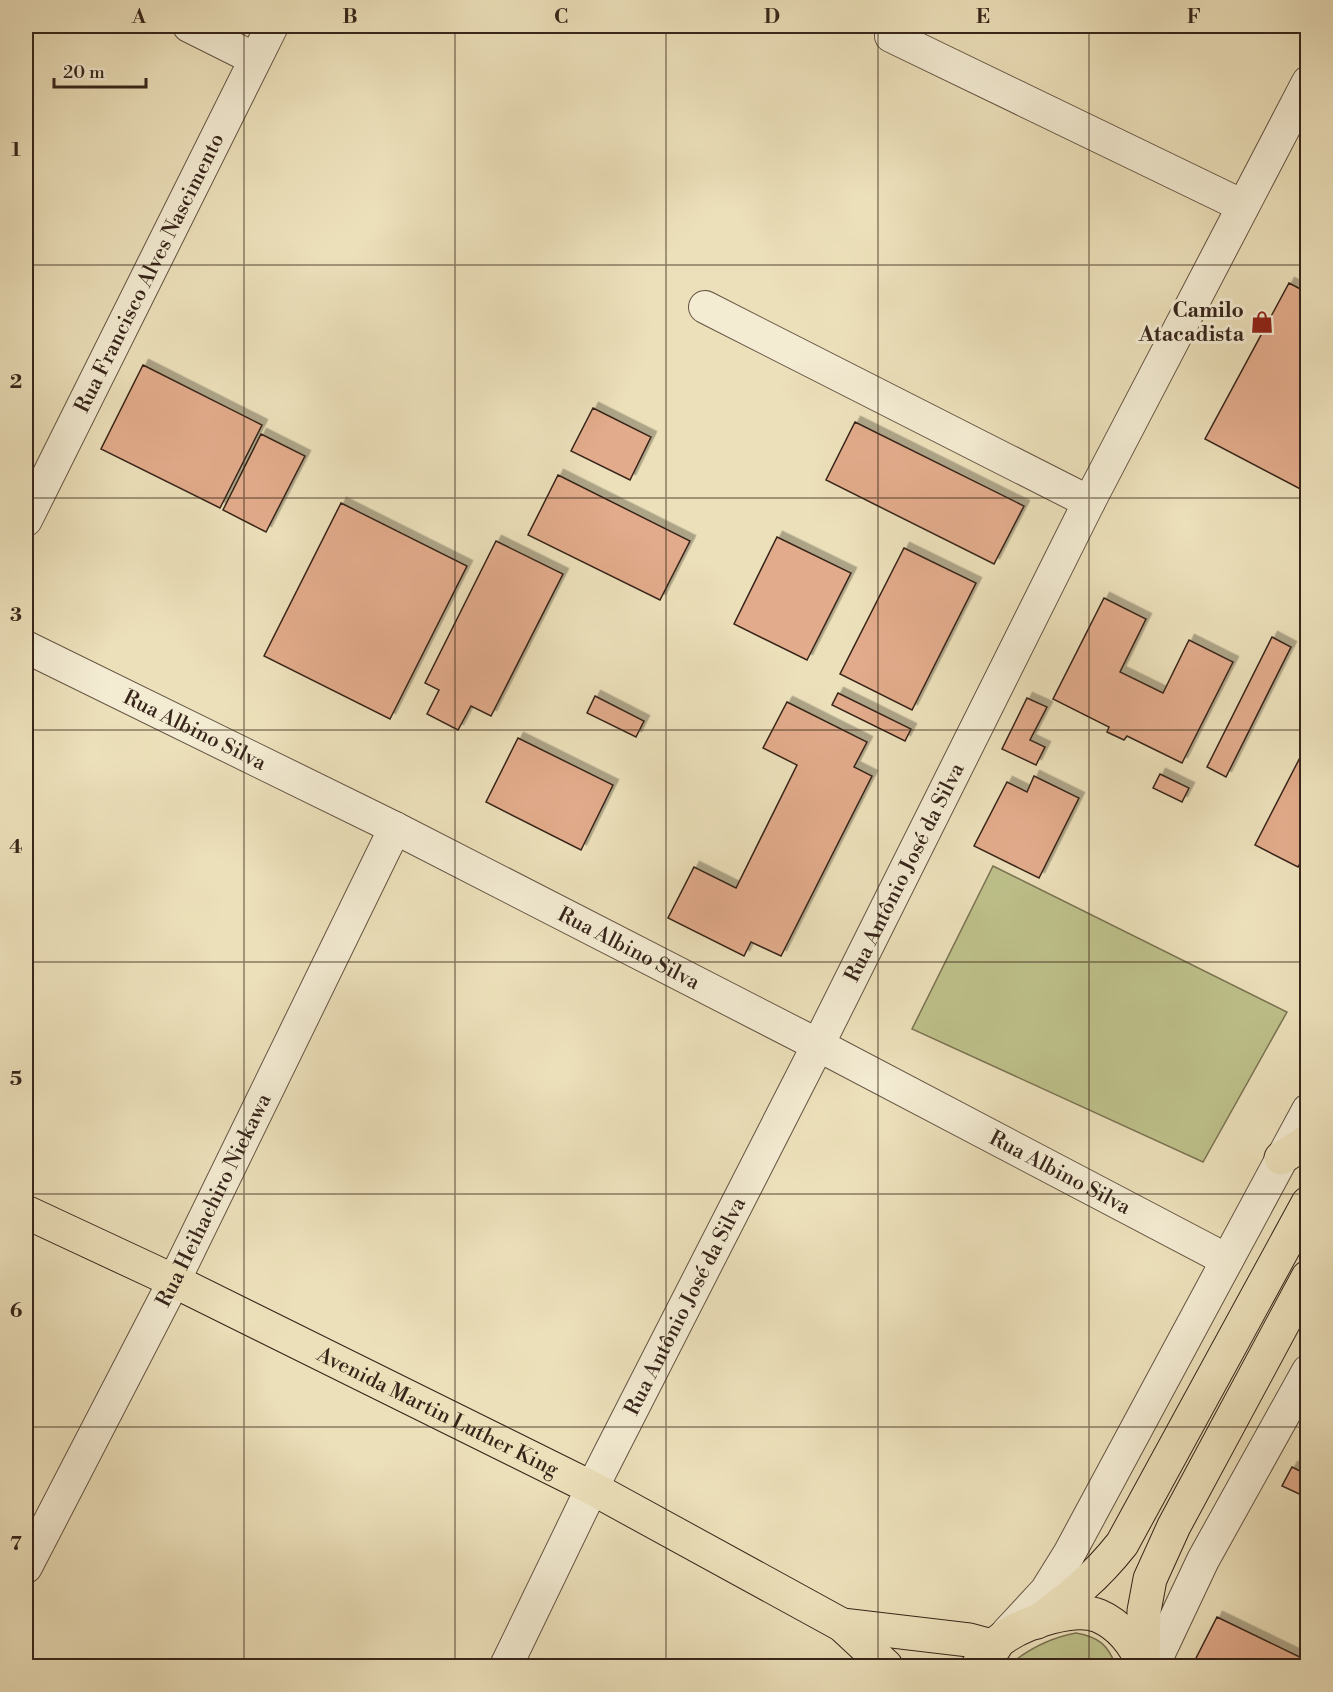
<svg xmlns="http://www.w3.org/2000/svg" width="1333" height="1692" font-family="'Libre Bodoni',serif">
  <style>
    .green { fill: #bec18b; stroke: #7a7352; stroke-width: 1.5 }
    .building { fill: #e2ab8b; stroke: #37251a; stroke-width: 1.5; filter: url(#shadow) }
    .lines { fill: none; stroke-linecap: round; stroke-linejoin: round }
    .minor-casing { stroke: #645442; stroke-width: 34 }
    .major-casing { stroke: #37251a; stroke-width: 35 }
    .minor { stroke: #f3ebd2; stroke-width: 32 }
    .major { stroke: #ece0ba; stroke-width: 33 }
    .grid { fill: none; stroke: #37251a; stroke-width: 1.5; stroke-opacity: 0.55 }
    .labels { text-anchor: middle; stroke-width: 6; stroke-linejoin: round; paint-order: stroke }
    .street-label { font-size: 21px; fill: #37251a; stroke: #f3ebd2 }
    .poi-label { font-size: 21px; font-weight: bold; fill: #37251a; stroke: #f3ebd2; text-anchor: end }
    .neatline { fill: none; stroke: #37251a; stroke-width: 2 }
    .grid-label { font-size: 20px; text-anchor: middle; font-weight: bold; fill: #37251a }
  </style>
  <defs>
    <filter id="shadow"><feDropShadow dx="5.5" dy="-5.5" stdDeviation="0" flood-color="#0004"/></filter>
  </defs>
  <rect width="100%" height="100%" fill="#ece0ba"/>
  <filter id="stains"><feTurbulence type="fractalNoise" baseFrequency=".00333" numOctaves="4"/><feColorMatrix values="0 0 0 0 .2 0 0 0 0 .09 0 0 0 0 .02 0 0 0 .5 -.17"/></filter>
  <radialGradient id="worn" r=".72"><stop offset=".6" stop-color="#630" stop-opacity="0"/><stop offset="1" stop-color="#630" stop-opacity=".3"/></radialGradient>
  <!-- green -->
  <path class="green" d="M 993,866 L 1287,1012 L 1203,1162 L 912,1029 Z
    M 1076,1633 C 1099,1637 1108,1645 1116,1666 L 1008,1666 C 1028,1649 1049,1638 1076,1633 Z"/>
  <!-- building -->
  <path class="building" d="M 1289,283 L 1308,293 L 1308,493 L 1205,439 Z
    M 143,365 L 262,425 L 220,508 L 101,449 Z
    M 593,408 L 651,437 L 630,480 L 571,451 Z
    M 855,422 L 1024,506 L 994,564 L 826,480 Z
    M 261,434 L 305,456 L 266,532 L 223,510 Z
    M 558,475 L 690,541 L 660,600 L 528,535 Z
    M 341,503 L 467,566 L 390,719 L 264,656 Z
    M 777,537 L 851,573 L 807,660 L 734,624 Z
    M 496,541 L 563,574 L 491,716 L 471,706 L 458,730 L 427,714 L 439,690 L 425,683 Z
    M 904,548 L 976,583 L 912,710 L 840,674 Z
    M 1104,598 L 1146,619 L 1120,672 L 1163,693 L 1189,640 L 1233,662 L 1182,763 L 1127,736 L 1124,740 L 1107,732 L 1109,727 L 1053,699 Z
    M 1272,637 L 1291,647 L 1226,777 L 1207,767 Z
    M 838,693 L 911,729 L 905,741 L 832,705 Z
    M 595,696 L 644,721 L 636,737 L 587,713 Z
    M 1027,698 L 1047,707 L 1030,740 L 1045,747 L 1036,765 L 1002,749 Z
    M 787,702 L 867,742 L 854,767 L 872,776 L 781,956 L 751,942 L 744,956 L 668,918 L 694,867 L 736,888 L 797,765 L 763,748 Z
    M 518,738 L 613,785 L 581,850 L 486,802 Z
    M 1308,742 L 1308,849 L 1298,867 L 1255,845 Z
    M 1160,774 L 1189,788 L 1182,802 L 1153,788 Z
    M 1034,776 L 1079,798 L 1039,878 L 974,846 L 1007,782 L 1027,792 Z
    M 1292,1467 L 1308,1475 L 1308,1498 L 1282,1486 Z
    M 1217,1617 L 1308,1661 L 1308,1666 L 1192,1666 Z"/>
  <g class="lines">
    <!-- minor casing -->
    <g class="minor-casing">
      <g id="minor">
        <path d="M 189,26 L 255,59"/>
        <path d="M 891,36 L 1243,206"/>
        <path d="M 705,307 L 1089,502"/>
        <path id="s1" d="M 26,520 L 272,26"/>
        <path id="s2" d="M 26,647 L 395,828 L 818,1045 L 1227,1260"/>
        <path id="s3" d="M 26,1567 L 174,1281 L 395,828"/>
        <path d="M 1007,1633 L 1046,1591 L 1069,1554 L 1308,1110"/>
        <path id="s4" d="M 506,1666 L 592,1488 L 818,1045 L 1089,502 L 1308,82"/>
        <path d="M 1153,1666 L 1203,1560 L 1308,1371"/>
      </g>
    </g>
    <!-- major casing -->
    <g class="major-casing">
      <g id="major">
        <path d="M 1281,1158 L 1308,1141"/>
        <path id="s5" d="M 26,1212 L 174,1281 L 592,1488 L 842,1625 L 886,1666"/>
        <path d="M 1037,1622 C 1072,1596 1095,1578 1122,1544 L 1308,1203"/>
        <path d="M 842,1625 L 969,1640 L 995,1647"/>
        <path d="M 1143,1665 L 1144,1611 L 1150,1579 L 1174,1526 L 1308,1277"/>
        <path d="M 978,1666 C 984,1656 996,1642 1006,1636 C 1027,1622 1075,1606 1099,1616 C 1120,1625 1135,1645 1144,1666"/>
      </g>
    </g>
    <!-- minor -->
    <use href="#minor" class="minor"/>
    <!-- major -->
    <use href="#major" class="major"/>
  </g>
  <!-- grid -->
  <path class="grid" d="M 244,26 L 244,1666M 455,26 L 455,1666M 666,26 L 666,1666M 878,26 L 878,1666M 1089,26 L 1089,1666M 26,265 L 1308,265M 26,498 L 1308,498M 26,730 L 1308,730M 26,962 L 1308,962M 26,1194 L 1308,1194M 26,1427 L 1308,1427"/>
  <!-- icons -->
  <defs>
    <g id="shop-bare" transform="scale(1.8)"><path d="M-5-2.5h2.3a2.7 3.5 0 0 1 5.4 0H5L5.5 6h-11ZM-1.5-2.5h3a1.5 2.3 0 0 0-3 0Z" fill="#8f2418" stroke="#f3ebd2" stroke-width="2.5" paint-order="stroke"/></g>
  </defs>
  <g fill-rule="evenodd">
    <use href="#shop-bare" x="1262" y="322"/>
  </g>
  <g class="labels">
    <!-- street labels -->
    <g class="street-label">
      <text dy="7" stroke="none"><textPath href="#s1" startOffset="276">Rua Francisco Alves Nascimento</textPath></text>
      <text dy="7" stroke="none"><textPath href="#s2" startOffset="188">Rua Albino Silva</textPath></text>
      <text dy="7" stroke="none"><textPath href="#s4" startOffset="888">Rua Antônio José da Silva</textPath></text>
      <text dy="7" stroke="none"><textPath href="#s2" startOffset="674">Rua Albino Silva</textPath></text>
      <text dy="7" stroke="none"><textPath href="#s2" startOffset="1160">Rua Albino Silva</textPath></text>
      <text dy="7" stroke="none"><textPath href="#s3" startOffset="412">Rua Heihachiro Niekawa</textPath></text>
      <text dy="7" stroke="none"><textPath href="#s4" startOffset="402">Rua Antônio José da Silva</textPath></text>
      <text dy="7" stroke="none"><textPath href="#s5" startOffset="458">Avenida Martin Luther King</textPath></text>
    </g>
    <!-- poi labels -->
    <g class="poi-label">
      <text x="1244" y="317">Camilo<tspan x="1244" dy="24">Atacadista</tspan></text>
    </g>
  </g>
  <!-- margin -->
  <rect width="1333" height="1692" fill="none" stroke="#ece0ba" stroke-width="66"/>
  <!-- scale -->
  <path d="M54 78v9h92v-9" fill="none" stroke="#37251a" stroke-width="3"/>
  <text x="63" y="78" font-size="18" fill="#37251a" stroke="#f3ebd2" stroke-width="4.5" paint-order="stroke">20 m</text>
  <rect x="33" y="33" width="1267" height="1626" class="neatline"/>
  <g class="grid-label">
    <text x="139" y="23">A</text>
    <text x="350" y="23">B</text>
    <text x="561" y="23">C</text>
    <text x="772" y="23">D</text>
    <text x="983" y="23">E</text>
    <text x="1194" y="23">F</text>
    <text x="16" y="156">1</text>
    <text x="16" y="388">2</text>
    <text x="16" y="621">3</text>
    <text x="16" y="853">4</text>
    <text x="16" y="1085">5</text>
    <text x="16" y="1317">6</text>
    <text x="16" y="1550">7</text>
  </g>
  <rect width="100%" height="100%" filter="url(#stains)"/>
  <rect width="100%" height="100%" fill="url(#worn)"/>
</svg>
